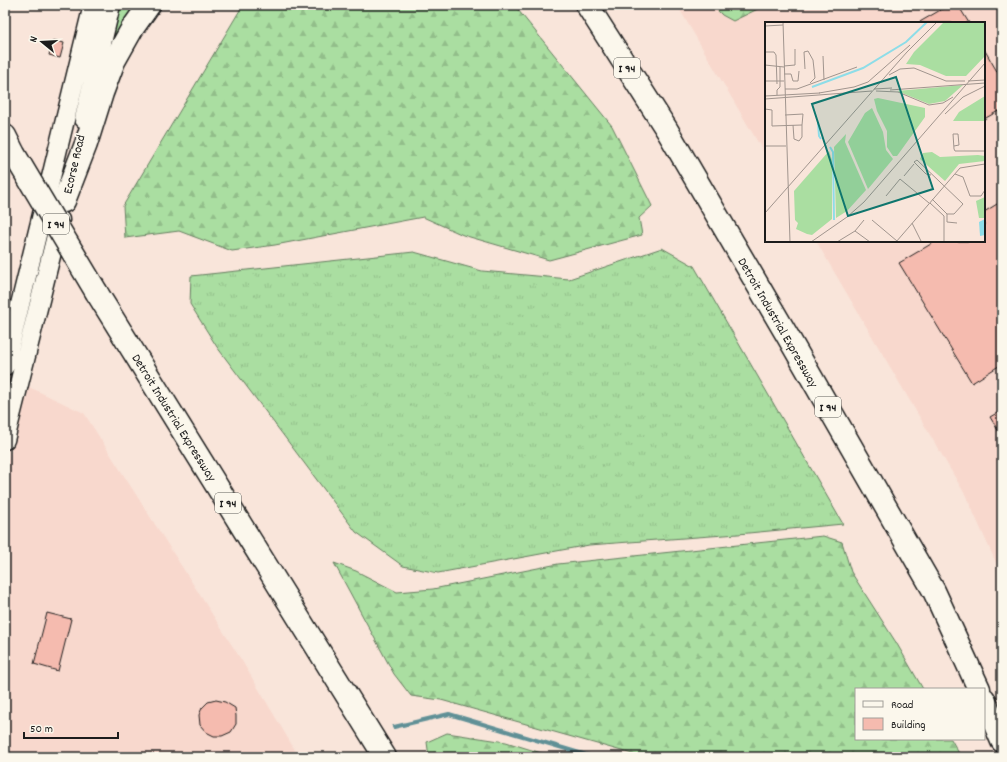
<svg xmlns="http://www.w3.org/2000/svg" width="1007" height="762" font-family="Dekko,sans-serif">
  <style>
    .built { fill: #f8d8cd }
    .grass { fill: url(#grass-tufts); stroke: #637d5e }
    .forest { fill: url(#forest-firs); stroke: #637d5e }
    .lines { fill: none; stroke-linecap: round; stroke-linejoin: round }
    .stream { stroke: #609096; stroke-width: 4 }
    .building { fill: #f5bbaf; stroke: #1c1c1c }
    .secondary-casing { stroke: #1c1c1c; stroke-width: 21 }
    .motorway-casing { stroke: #1c1c1c; stroke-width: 25 }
    .secondary { stroke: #fbf7ec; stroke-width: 18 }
    .motorway { stroke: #fbf7ec; stroke-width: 22 }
    .motorway-bridge-casing { stroke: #1c1c1c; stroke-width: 25; stroke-linecap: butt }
    .motorway-bridge { stroke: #fbf7ec; stroke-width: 22 }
    .labels { text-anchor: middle; stroke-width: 3.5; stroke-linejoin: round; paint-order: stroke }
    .shield { fill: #fbf7ec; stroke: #5f5e5a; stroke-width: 1 }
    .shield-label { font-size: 12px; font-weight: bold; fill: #1c1c1c }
    .street-label { font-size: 13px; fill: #1c1c1c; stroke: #fbf7ec }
    .inset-river { fill: none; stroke: #8ddde8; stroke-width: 2 }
    .inset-road { fill: none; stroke: #a1958e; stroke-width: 1 }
    .view { fill: #0f766e; fill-opacity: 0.15; stroke: #0f766e; stroke-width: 2 }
    .inset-edge { fill: none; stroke: #1c1c1c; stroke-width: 2 }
  </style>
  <defs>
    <pattern id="grass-tufts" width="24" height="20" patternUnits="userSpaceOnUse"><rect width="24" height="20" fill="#aadea1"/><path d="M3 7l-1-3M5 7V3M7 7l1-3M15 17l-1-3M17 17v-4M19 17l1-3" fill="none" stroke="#92be8a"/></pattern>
    <pattern id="forest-firs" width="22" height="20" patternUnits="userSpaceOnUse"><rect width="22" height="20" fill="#aadea1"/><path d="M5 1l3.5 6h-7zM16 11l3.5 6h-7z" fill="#92be8a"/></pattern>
  </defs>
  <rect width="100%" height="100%" fill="#f9e5da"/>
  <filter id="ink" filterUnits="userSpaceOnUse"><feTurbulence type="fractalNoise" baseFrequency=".025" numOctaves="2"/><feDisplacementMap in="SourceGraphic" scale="8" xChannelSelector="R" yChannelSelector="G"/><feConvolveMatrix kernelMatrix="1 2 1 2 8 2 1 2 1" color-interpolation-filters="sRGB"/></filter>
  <g filter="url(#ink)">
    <!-- built -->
    <path class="built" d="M 677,5 L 1002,5 L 1002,576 L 966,496 L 816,241 L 984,241 L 984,23 L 766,23 L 766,156 Z
      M 29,387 L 84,413 L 242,661 L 299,757 L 5,757 L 5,473 Z"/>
    <!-- grass -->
    <path class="grass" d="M 120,5 L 138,5 L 117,36 L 113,35 Z
      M 662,248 L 694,266 L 843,524 L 738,534 L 589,545 L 438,573 L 403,566 L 356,532 L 217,347 L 190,304 L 191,276 L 414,252 L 482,271 L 569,279 Z"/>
    <!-- forest -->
    <path class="forest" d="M 243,5 L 514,5 L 612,126 L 652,206 L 639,218 L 642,235 L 549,260 L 463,235 L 423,217 L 275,245 L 232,251 L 179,231 L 125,238 L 123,206 Z
      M 712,5 L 766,5 L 733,21 L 722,15 Z
      M 823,536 L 842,542 L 851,572 L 897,644 L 923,689 L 856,689 L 856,739 L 951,739 L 961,757 L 643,757 L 441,700 L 411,696 L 394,674 L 334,563 L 356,571 L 397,592 L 433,589 L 558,564 Z
      M 447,733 L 506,742 L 554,757 L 429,757 L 427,742 Z"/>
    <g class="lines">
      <!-- stream -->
      <path class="stream" d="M 394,727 L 449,714 L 593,757
        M 163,757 L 164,757"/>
    </g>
    <!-- building -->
    <path class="building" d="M 949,5 L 958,5 L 969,23 L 918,23 Z
      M 53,40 L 64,43 L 60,58 L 49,55 Z
      M 984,49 L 1002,80 L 1002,109 L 984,119 Z
      M 1002,201 L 1002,364 L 972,383 L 899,263 L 936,241 L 984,241 L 984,212 Z
      M 1002,410 L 1002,437 L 990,417 Z
      M 47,613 L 71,619 L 58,671 L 34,664 Z
      M 216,700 L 225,702 L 235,708 L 236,716 L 236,724 L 231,732 L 222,736 L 214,736 L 206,732 L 200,725 L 199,715 L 202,708 L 208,702 Z"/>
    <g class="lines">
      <!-- secondary casing -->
      <g class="secondary-casing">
        <path id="secondary" d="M 84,119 L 111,5
          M 5,366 L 93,5
          M 5,440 L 60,220"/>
      </g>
      <!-- motorway casing -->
      <g class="motorway-casing">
        <path id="motorway" d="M 587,5 L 667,130 L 787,335 L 934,591 L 979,689
          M 5,136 L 14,154
          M 64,201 L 86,144 L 102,93 L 114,61 L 132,29 L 149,5
          M 97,293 L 385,757
          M 984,699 L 1002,741"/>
      </g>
      <!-- secondary -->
      <use href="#secondary" class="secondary"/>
      <!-- motorway -->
      <use href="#motorway" class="motorway"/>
      <!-- motorway-bridge casing -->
      <g class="motorway-bridge-casing">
        <path id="motorway-bridge" d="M 14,154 L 97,293"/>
      </g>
      <!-- motorway-bridge -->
      <use href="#motorway-bridge" class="motorway-bridge"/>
    </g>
  </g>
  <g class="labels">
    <!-- shield labels -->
    <g class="shield">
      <rect x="614" y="58" width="26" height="20" rx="3"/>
      <rect x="43" y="214" width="26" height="20" rx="3"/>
      <rect x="815" y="397" width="26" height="20" rx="3"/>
      <rect x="215" y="493" width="26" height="20" rx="3"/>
    </g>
    <g class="shield-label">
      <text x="627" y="72">I 94</text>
      <text x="56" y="228">I 94</text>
      <text x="828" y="411">I 94</text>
      <text x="228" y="507">I 94</text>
    </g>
    <!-- street labels -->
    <g class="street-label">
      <text transform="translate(73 164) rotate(-77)" y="5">Ecorse Road</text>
      <text transform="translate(779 322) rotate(60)" y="5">Detroit Industrial Expressway</text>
      <text transform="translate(175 417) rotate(58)" y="5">Detroit Industrial Expressway</text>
    </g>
  </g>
  <!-- overview -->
  <g transform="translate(765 22)">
    <rect width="220" height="220" fill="#f9e5da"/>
    <path d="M 179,0 L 220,0 L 220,34 L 201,54 L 181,54 L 155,43 L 141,42 L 149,30 ZM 198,63 L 180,79 L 164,82 L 132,69 ZM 107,86 L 118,110 L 121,128 L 128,137 L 103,167 L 83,120 L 100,91 Z" fill="#aadea1"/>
    <path d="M 220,74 L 220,99 L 188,99 L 194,90 ZM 113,76 L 160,86 L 160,95 L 132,134 L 128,134 L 122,125 L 122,109 L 112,89 L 109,77 ZM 81,112 L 80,120 L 101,168 L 82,189 L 71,196 L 69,125 ZM 64,129 L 67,138 L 67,197 L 47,213 L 42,212 L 31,207 L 33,201 L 30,198 L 29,169 ZM 167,130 L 175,135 L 213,133 L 220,134 L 220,139 L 194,142 L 180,159 L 155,137 L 158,131 ZM 220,175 L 220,196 L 214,196 L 211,179 Z" fill="#aadea1"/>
    <path d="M 220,197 L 220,213 L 215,214 L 214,200 Z" fill="#8ddde8"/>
    <path class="inset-river" d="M 47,65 L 98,46 L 141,20 L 162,0M 53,100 L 54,114 L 56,117M 65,125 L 68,130 L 69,198"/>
    <path class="inset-road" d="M 18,0 L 25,220M 0,4 L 18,3M 0,30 L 9,30 L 11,33 L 12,62M 58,34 L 59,58M 0,43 L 19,45M 19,44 L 30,43 L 30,27M 40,47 L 39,30 L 43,29 L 48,38 L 50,56 L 45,61M 19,52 L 26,52 L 28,59 L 33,59 L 34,49M 124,53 L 135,47 L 149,46 L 181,59 L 200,59M 0,59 L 19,59M 203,59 L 220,58M 20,67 L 32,67 L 92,45M 109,67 L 127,66M 125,68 L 220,61M 111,69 L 133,70 L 164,83 L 178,81 L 188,75M 54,71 L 89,65 L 103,60 L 145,23M 12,73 L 12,68 L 15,65 L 15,45M 0,74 L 55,71M 0,77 L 107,69M 0,87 L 7,88 L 7,104 L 37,103 L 38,92 L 20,93M 180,92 L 198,75 L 220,64M 28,103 L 29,117 L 34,119 L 37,115 L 37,103M 0,124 L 21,124M 189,124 L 194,123 L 193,112 L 188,112 L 189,127 L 190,129 L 220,129M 190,152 L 198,155 L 205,174 L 216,174 L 220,168M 166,153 L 161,152 L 149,140 L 152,138 L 198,182 L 189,192 L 182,192 L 167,177M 139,154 L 149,142M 121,174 L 135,157 L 164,181M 165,181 L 179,194 L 179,220M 0,191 L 142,30 L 172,0M 182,192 L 182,200 L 192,201M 107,198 L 132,219M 147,201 L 156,219M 90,209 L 105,220M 46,220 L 82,195 L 99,180 L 220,41M 72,220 L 90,209 L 99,198M 131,220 L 195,146 L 220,142"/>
    <path class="view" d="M 131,55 L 168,167 L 83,194 L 47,82 Z"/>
    <rect width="220" height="220" class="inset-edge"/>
  </g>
  <!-- margin -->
  <rect width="1007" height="762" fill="none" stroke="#fbf7ec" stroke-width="20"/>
  <rect x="10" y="10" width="987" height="742" fill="none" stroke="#1c1c1c" stroke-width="1.5" filter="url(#ink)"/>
  <!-- legend -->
  <rect x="855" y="688" width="130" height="52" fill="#fbf7ec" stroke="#a29f99"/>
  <rect x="863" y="701" width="20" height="6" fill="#fbf7ec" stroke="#a29f99"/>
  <text x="891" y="708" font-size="12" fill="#1c1c1c">Road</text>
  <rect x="863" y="718" width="20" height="12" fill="#f5bbaf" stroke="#a29f99"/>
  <text x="891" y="728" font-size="12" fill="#1c1c1c">Building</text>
  <!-- north arrow -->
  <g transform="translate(42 42) rotate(288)" stroke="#fbf7ec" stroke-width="3" paint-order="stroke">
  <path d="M0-3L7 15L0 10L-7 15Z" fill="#1c1c1c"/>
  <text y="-6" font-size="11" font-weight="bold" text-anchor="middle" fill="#1c1c1c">N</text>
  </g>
  <!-- scale -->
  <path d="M24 732v6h94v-6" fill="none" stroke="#1c1c1c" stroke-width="2"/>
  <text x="30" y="732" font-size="12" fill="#1c1c1c" stroke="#fbf7ec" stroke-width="3" paint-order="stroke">50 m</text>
</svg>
